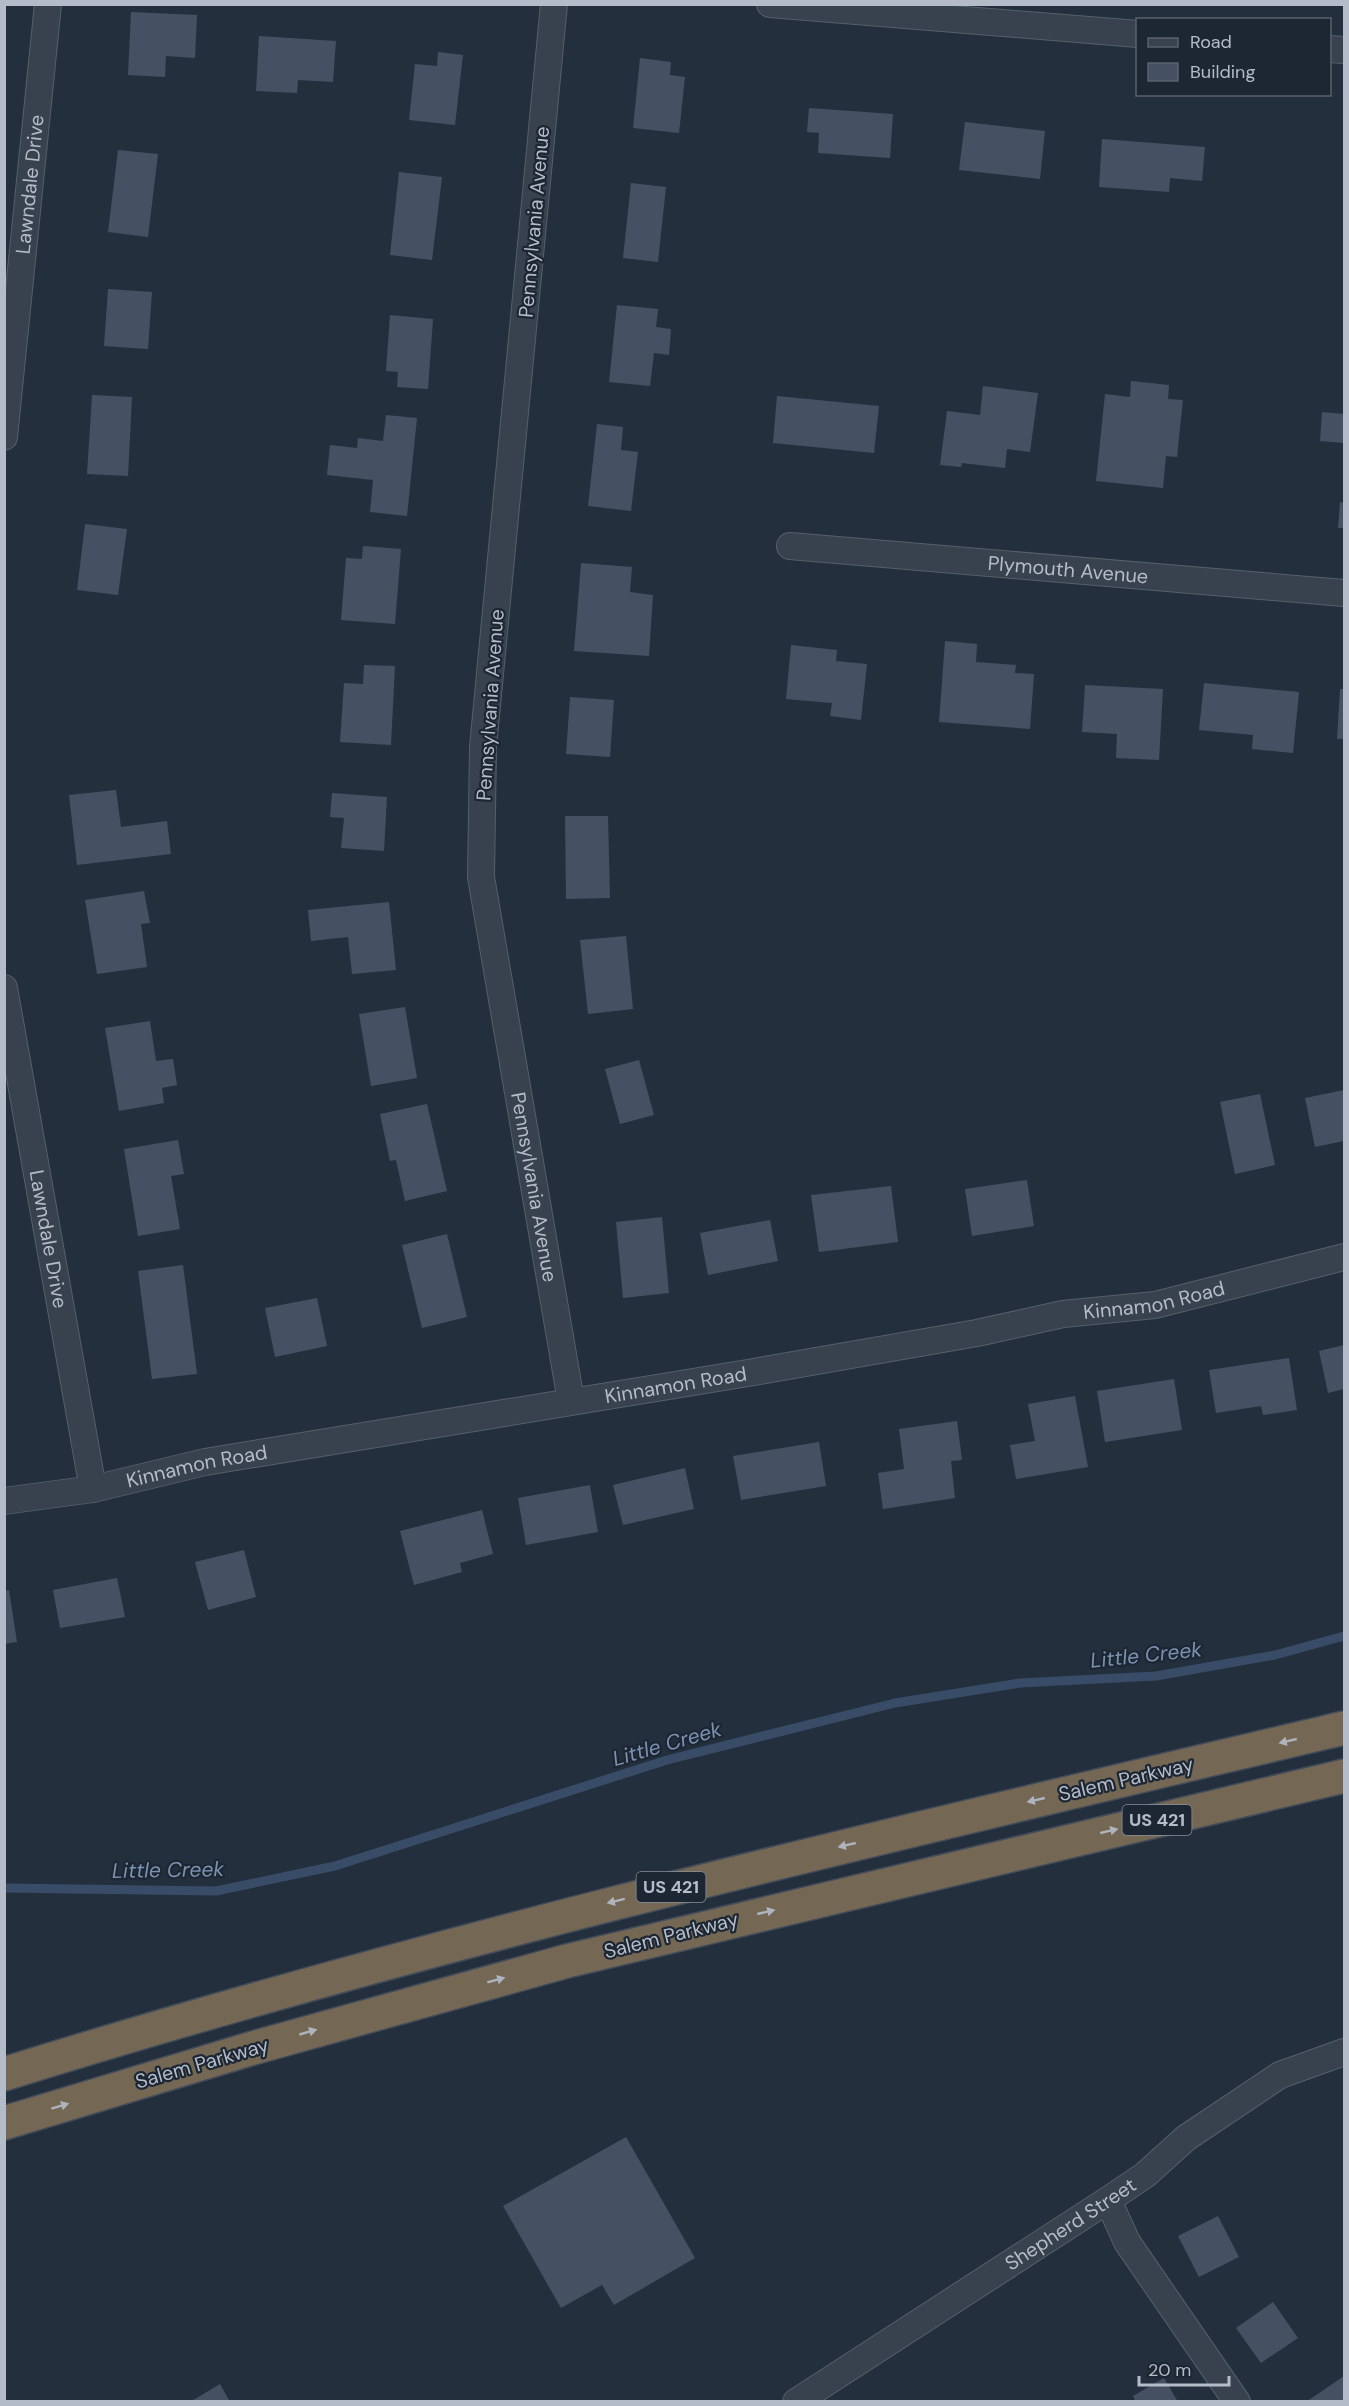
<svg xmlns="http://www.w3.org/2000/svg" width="1349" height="2406" font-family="'DM Sans',sans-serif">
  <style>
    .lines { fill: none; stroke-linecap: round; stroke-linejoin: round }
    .stream { stroke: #394c67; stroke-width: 9 }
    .building { fill: #455162 }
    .street-casing { stroke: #565f6c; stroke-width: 28 }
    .highway-casing { stroke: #434c59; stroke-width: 36 }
    .street { stroke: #38414e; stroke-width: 26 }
    .highway { stroke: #746855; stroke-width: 33 }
    .oneway { fill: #aeb4bd }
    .labels { text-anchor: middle; stroke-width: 4.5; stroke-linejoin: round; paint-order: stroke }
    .shield { fill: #1d2633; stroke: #878f9c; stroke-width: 1.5 }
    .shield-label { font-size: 18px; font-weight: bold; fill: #b4bcc9 }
    .street-label { font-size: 20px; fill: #b4bcc9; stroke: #1d2633 }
    .water-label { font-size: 21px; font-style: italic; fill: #7c92b1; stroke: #1d2633 }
  </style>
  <rect width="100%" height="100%" fill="#242f3e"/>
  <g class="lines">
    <!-- stream -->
    <path class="stream" d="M 4,1888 L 216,1891 L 335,1866 L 667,1760 L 895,1703 L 1020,1683 L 1156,1676 L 1275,1655 L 1344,1636"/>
  </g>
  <!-- building -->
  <path class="building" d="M 131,12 L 197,15 L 195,58 L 166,56 L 165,77 L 128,75 Z
    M 259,36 L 336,41 L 333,82 L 298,80 L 297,93 L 256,91 Z
    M 438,52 L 463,55 L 455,125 L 409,120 L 415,64 L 437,66 Z
    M 640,58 L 671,62 L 670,75 L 685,77 L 679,133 L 633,128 Z
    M 809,108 L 893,114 L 890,158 L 818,153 L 819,133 L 807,132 Z
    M 965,122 L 1045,131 L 1040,179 L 959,170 Z
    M 1102,139 L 1205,147 L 1202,181 L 1170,178 L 1169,192 L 1099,187 Z
    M 118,150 L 158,154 L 148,237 L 108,232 Z
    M 399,172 L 442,177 L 432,260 L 390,255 Z
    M 631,183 L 666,187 L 658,262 L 623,258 Z
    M 108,289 L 152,292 L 148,349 L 104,346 Z
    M 617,305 L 658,309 L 656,327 L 671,329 L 669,355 L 654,353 L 650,386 L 609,382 Z
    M 390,315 L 433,319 L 428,389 L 397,387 L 398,372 L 386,371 Z
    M 1131,381 L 1169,385 L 1168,399 L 1183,400 L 1177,457 L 1166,456 L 1163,488 L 1096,481 L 1105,394 L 1130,397 Z
    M 983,386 L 1038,393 L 1030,452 L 1007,449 L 1005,468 L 962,463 L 961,467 L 940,465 L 947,411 L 980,415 Z
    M 92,395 L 132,397 L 128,476 L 87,474 Z
    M 777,396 L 879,406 L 874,453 L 773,443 Z
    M 1322,412 L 1344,414 L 1344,443 L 1320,441 Z
    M 386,415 L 417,418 L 407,516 L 370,512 L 373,480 L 327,475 L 330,445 L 357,448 L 358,438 L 383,441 Z
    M 597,424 L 623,427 L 621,450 L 638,452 L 631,511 L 588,506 Z
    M 1340,502 L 1344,503 L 1344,528 L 1338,528 Z
    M 85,524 L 127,529 L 118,595 L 77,590 Z
    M 363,546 L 401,549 L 395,624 L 341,620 L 346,558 L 362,559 Z
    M 581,563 L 632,567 L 630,592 L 653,595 L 649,656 L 574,651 Z
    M 945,641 L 977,644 L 976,662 L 1016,665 L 1015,673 L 1034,674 L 1030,729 L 939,722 Z
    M 791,645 L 837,650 L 836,661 L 867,664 L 861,720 L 830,716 L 832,703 L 786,699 Z
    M 364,665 L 395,666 L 391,745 L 340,742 L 344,683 L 363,684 Z
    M 1204,683 L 1299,692 L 1293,753 L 1252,749 L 1253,735 L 1199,730 Z
    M 1085,685 L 1163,689 L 1159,760 L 1116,758 L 1117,734 L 1082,732 Z
    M 1340,689 L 1344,689 L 1344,739 L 1337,739 Z
    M 570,697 L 614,700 L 610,757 L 566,754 Z
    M 116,790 L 121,827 L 167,821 L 171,854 L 77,865 L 69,795 Z
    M 332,793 L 387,797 L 384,851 L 341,848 L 344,818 L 330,817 Z
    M 565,816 L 608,816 L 610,898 L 566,899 Z
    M 144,891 L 150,923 L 141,924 L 147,967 L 97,974 L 85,900 Z
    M 389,902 L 396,970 L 352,974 L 348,937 L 311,941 L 308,910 Z
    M 626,936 L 633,1009 L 588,1014 L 580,940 Z
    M 405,1007 L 417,1078 L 371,1086 L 359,1014 Z
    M 150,1021 L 156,1061 L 173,1059 L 177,1085 L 162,1088 L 164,1103 L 119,1111 L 105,1028 Z
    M 639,1060 L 654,1115 L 620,1124 L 605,1069 Z
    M 1344,1090 L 1344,1141 L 1315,1147 L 1305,1098 Z
    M 1260,1094 L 1275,1165 L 1235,1174 L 1220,1102 Z
    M 427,1104 L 447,1191 L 405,1201 L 396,1160 L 390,1161 L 380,1114 Z
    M 178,1140 L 184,1174 L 171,1176 L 180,1229 L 138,1236 L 124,1149 Z
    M 1027,1180 L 1034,1226 L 972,1236 L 965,1189 Z
    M 891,1186 L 898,1242 L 819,1252 L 811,1195 Z
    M 662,1217 L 669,1293 L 623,1298 L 616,1222 Z
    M 770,1220 L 778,1261 L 708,1275 L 700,1233 Z
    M 447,1234 L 467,1317 L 422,1328 L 402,1245 Z
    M 183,1265 L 197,1374 L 152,1379 L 138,1271 Z
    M 317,1298 L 327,1346 L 275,1357 L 265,1308 Z
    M 1344,1345 L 1344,1389 L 1328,1393 L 1319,1351 Z
    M 1289,1358 L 1297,1410 L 1263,1415 L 1261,1406 L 1216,1413 L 1209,1370 Z
    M 1174,1379 L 1182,1430 L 1105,1442 L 1097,1391 Z
    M 1075,1396 L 1088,1467 L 1016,1479 L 1010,1445 L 1035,1441 L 1028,1404 Z
    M 957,1421 L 962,1460 L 951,1461 L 955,1498 L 883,1509 L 878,1473 L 904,1469 L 899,1429 Z
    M 819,1442 L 826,1486 L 741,1500 L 733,1456 Z
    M 685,1468 L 694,1509 L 623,1525 L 613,1485 Z
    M 590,1485 L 598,1532 L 526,1545 L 518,1498 Z
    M 482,1510 L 493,1554 L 460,1563 L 462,1572 L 414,1585 L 400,1531 Z
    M 244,1550 L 256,1597 L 208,1610 L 195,1562 Z
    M 117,1578 L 125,1617 L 60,1628 L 53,1590 Z
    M 9,1590 L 17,1642 L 4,1644 L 4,1591 Z
    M 626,2137 L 695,2258 L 614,2305 L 602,2285 L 561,2308 L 503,2206 Z
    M 1218,2216 L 1239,2257 L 1199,2277 L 1178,2236 Z
    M 1273,2302 L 1298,2338 L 1261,2363 L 1236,2328 Z
    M 1344,2376 L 1344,2402 L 1306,2402 Z
    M 1164,2378 L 1178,2402 L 1136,2402 L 1133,2396 Z
    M 220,2384 L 230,2402 L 190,2402 Z"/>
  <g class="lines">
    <!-- street casing -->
    <g class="street-casing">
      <g id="street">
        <path id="s1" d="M 554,4 L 483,747 L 481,877 L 571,1401"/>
        <path d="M 770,4 L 1138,34"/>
        <path d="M 1330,49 L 1344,50"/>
        <path id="s2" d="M 4,437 L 48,4"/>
        <path id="s3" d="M 790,546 L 1344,593"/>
        <path id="s4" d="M 4,988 L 93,1489"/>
        <path id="s5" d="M 4,1501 L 93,1489 L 205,1462 L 748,1373 L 977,1333 L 1063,1314 L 1155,1305 L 1344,1257"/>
        <path d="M 1108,2200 L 1127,2242 L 1237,2402"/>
        <path id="s6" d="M 796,2402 L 1108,2200 L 1145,2175 L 1186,2138 L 1280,2075 L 1344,2052"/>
      </g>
    </g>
    <!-- highway casing -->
    <g class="highway-casing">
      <path id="highway" d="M 4,2074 C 447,1936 894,1834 1344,1728
        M 4,2123 L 253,2048 L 567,1961 L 1344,1776"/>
    </g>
    <!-- street -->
    <use href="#street" class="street"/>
    <!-- highway -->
    <use href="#highway" class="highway"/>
  </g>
  <!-- one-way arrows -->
  <defs><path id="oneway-solid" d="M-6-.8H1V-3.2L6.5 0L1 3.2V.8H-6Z" transform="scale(1.5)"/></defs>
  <g class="oneway">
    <use href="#oneway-solid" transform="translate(1288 1741) rotate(167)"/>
    <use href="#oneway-solid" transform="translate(1036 1800) rotate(167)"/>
    <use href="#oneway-solid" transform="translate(1109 1831) rotate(-13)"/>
    <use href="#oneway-solid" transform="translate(847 1845) rotate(167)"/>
    <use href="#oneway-solid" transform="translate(616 1901) rotate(166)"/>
    <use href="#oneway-solid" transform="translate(766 1912) rotate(-13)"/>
    <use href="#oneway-solid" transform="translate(496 1980) rotate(-15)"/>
    <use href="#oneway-solid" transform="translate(308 2032) rotate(-16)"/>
    <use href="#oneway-solid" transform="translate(60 2106) rotate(-17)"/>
  </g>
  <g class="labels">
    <!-- shield labels -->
    <g class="shield">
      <rect x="1122.5" y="1805" width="69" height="30" rx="4.5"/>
      <rect x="636.5" y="1872" width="69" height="30" rx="4.5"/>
    </g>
    <g class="shield-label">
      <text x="1157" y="1826">US 421</text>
      <text x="671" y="1893">US 421</text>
    </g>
    <!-- street labels -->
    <g class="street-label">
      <text dy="7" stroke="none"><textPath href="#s2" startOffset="254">Lawndale Drive</textPath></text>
      <text transform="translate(534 222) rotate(-85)" y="7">Pennsylvania Avenue</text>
      <text dy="7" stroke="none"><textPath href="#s3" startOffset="279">Plymouth Avenue</textPath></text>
      <text transform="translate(490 705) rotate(-86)" y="7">Pennsylvania Avenue</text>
      <text dy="7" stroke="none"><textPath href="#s1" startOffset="1191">Pennsylvania Avenue</textPath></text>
      <text dy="7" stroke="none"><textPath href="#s4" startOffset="255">Lawndale Drive</textPath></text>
      <text dy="7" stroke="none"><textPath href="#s5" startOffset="1168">Kinnamon Road</textPath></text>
      <text dy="7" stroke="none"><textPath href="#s5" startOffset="682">Kinnamon Road</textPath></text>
      <text dy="7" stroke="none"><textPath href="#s5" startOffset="196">Kinnamon Road</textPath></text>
      <text transform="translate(1126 1779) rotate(-13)" y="7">Salem Parkway</text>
      <text transform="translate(671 1935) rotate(-14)" y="7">Salem Parkway</text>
      <text transform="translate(202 2063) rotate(-16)" y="7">Salem Parkway</text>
      <text dy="7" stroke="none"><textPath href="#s6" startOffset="327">Shepherd Street</textPath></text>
    </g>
    <!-- water labels -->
    <g class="water-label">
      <text transform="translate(1146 1655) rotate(-6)" y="7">Little Creek</text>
      <text transform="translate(667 1744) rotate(-16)" y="7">Little Creek</text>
      <text transform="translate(168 1870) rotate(-1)" y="7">Little Creek</text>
    </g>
  </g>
  <!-- border -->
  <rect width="1349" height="2406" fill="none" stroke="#b4bcc9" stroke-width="12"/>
  <!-- legend -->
  <rect x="1136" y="18" width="195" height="78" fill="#1d2633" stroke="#59626f" stroke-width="1.5"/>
  <rect x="1148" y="38" width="30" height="9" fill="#38414e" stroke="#59626f" stroke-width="1.5"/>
  <text x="1190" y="48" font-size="18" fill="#b4bcc9">Road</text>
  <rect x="1148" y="63" width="30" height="18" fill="#455162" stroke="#59626f" stroke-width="1.5"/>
  <text x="1190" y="78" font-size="18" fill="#b4bcc9">Building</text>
  <!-- scale -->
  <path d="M1139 2376v9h90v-9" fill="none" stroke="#b4bcc9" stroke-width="3"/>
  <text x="1148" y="2376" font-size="18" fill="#b4bcc9" stroke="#1d2633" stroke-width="4.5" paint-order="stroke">20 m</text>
</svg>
